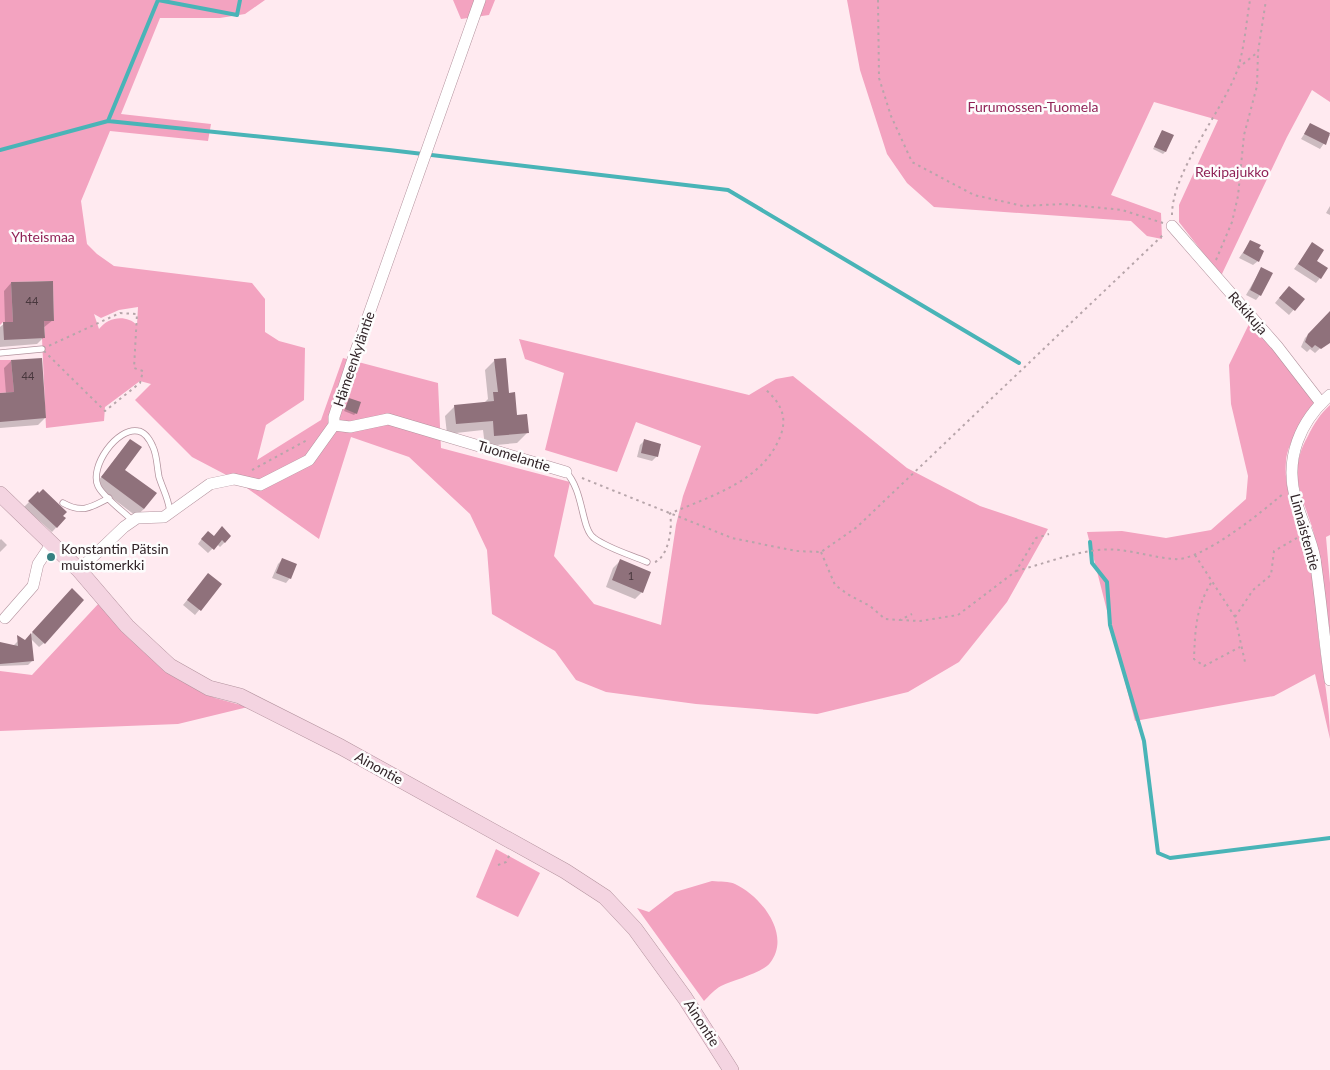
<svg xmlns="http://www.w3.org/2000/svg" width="1330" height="1070" font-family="Lato,sans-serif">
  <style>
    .green { fill: #f3a3c0; fill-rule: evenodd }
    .shadow { fill: #0003 }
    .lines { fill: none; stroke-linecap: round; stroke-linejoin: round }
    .stream { stroke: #49b4b7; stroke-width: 4 }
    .building { fill: #8f717b }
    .lane-casing { stroke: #b3939e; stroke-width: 7 }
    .street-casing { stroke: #b3939e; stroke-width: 12 }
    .secondary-casing { stroke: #b3939e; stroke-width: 16 }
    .path { stroke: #b7a5aa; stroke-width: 2; stroke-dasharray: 2.5 4; stroke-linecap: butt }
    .lane { stroke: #fff; stroke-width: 5.5 }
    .street { stroke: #fff; stroke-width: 11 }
    .secondary { stroke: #f4d4e1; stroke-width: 15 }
    .poi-dot { fill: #378082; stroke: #fdfdfd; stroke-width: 2 }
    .labels { text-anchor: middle; stroke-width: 5; stroke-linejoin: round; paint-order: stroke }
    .number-label { font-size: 11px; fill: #48373d }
    .park-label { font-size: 14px; fill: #902357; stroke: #fdfdfd }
    .street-label { font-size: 14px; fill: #312428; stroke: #fdfdfd }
    .poi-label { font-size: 14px; fill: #312428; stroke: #fdfdfd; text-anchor: start }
  </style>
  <rect width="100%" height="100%" fill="#ffeaf0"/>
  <!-- green -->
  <path class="green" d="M 0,0 L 265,0 L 245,14 L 220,18 L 160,18 L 121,114 L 211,124 L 208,141 L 110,131 L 81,201 L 87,244 L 97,254 L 114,266 L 252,283 L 265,299 L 265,332 L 279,341 L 305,348 L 304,400 L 266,425 L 257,460 L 321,420 L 343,358 L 438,383 L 441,448 L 570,482 L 554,556 L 594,604 L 661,625 L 676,525 L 683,496 L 701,446 L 636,422 L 617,472 L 545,450 L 564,373 L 525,359 L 519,339 L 749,395 L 776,379 L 793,376 L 907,468 L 980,506 L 1048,529 L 1007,602 L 959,662 L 908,692 L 817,714 L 696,704 L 606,692 L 576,680 L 555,651 L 492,614 L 487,550 L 470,514 L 409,457 L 351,437 L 319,539 L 234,479 L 192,457 L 135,400 L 151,384 L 140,381 L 105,407 L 104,421 L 46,428 L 42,338 L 45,337 L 44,321 L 54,321 L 53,281 L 11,282 L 13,322 L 3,322 L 0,325 ZM 138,307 L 137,325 C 126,314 108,317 99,329 L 94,314 L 101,318 L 119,310 Z
    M 453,0 L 495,0 L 489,15 L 461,19 Z
    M 847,0 L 1330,0 L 1330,102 L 1312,90 L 1287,137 L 1221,276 L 1179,222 L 1179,205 L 1218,120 L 1154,102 L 1111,195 L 1161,213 L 1162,239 L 1147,236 L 1131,221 L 934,207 L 907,183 L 887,154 L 860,70 Z
    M 1249,324 L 1263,336 L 1315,404 C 1304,421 1288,440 1286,461 C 1283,496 1301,524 1309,557 C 1315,584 1316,613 1319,641 C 1323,674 1330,706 1330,739 L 1315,674 L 1274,696 L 1135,721 L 1087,532 L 1122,531 L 1166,538 L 1211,530 L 1246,499 L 1248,476 L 1231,404 L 1229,365 Z
    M 0,360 L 11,360 L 14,392 L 0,393 Z
    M 1330,405 L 1330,535 L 1326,537 L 1330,583 L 1330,634 C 1326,603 1322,573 1316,542 C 1307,501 1284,478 1308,436 C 1314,424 1320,414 1330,405 Z
    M 100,602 L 182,681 L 215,698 L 248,707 L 178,724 L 0,731 L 0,671 L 32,675 Z
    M 496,849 L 540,873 L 518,917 L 476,897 Z
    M 712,881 C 720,882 729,881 735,884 C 761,896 792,935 770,963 C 762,973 734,980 721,986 C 715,989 709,996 704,1001 L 637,908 L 649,912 L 675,892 Z"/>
  <!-- shadow -->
  <path class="shadow" d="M 1310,125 L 1330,135 L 1320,149 L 1301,139 Z
    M 1162,131 L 1165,152 L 1163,154 L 1153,149 Z
    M 1330,206 L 1330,215 L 1326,213 Z
    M 1251,241 L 1258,261 L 1253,265 L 1239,258 Z
    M 1312,244 L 1320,278 L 1316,283 L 1294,269 Z
    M 1261,269 L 1260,295 L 1256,300 L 1246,295 Z
    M 11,283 L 53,320 L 43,328 L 44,337 L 37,344 L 0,347 L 0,327 L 5,323 L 4,291 Z
    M 1284,292 L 1303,299 L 1289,315 L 1275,303 Z
    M 1326,317 L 1330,320 L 1330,339 L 1315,353 L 1310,349 L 1307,352 L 1301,347 L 1305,338 Z
    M 495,360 L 516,416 L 527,433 L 517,443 L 485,446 L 483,430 L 447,434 L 445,416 L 455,406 L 483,404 L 488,399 L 485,370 Z
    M 11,361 L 45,418 L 38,425 L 0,428 L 0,394 L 6,394 L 4,368 Z
    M 348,402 L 356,413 L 354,415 L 344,411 Z
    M 130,440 L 123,470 L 144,509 L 136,516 L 95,485 Z
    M 644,441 L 657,456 L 652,461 L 637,457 L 640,445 Z
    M 38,493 L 65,518 L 52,532 L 24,507 Z
    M 203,537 L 230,537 L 220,547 L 217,544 L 208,553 L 198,544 Z
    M 1,539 L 7,545 L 0,552 L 0,540 Z
    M 282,560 L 290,578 L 286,583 L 272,578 L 278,564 Z
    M 620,561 L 642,592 L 635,599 L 606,587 L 613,568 Z
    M 204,580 L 220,585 L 195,615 L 183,605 Z
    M 67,594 L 44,643 L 39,647 L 31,639 L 33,660 L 28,665 L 0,666 L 0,644 L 13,646 L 18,641 L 24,642 Z"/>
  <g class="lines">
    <!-- stream -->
    <path class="stream" d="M 108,121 L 158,0 L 237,15 L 240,0
      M 0,150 L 108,121 L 389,150 L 728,190 L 1019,363
      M 1090,542 L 1092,563 L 1107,582 L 1110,625 L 1144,741 L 1158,853 L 1170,858 L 1330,838"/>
  </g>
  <!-- building -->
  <path class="building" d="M 1310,123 L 1330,133 L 1326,145 L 1304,134 Z
    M 1162,130 L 1174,135 L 1166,152 L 1154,147 Z
    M 1250,240 L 1261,245 L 1259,248 L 1264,251 L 1259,262 L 1243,253 Z
    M 1312,242 L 1324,250 L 1317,261 L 1328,268 L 1321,279 L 1298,264 Z
    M 1261,267 L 1273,273 L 1261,296 L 1250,290 Z
    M 53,281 L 54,321 L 44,321 L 45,338 L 4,340 L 3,322 L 13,322 L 11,282 Z
    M 1289,286 L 1305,299 L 1295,311 L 1279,298 Z
    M 1330,311 L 1330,343 L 1321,349 L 1315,345 L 1312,348 L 1305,342 L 1308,334 Z
    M 42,358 L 46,418 L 0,422 L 0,393 L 14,392 L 11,360 Z
    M 506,358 L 509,393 L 515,392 L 517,415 L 527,414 L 529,433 L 494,436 L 493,421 L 456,424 L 454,405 L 494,401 L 493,392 L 498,392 L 494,359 Z
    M 349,398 L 361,402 L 357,414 L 345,409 Z
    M 130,439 L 142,447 L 125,470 L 157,493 L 144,509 L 101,477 Z
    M 644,439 L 661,444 L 658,457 L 641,453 Z
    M 43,489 L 67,512 L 63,516 L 66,518 L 57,528 L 28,501 L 38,491 L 39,493 Z
    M 222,526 L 231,536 L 225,543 L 222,540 L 214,550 L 201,539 L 208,531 L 214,536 Z
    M 282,558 L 297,564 L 291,579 L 276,573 Z
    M 620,559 L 651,572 L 643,593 L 612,580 Z
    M 208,573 L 222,584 L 201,611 L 187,600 Z
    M 72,588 L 84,600 L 45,644 L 32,632 Z
    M 31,633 L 34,661 L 0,664 L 0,642 L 18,646 L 17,635 L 25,640 Z"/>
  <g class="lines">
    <!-- lane casing -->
    <g class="lane-casing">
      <path id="lane" d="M 0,353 L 42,349
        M 566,472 C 584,491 581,529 594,538 C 609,549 631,555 647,562
        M 63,503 C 83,514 91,507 109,498
        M 133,521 C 124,512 102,496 98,486 C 89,467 117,427 138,431 C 145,432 150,440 153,447 C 157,455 157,467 159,477 C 163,490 169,499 170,513"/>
    </g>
    <!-- street casing -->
    <g class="street-casing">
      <path id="street" d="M 1172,226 L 1277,346 L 1321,403
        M 1330,395 C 1300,421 1285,458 1295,497 C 1300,518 1311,537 1315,559 C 1321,599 1324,639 1330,680
        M 334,425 L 350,427 L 388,419 L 566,472
        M 79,570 L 124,527 L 137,518 L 164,517 L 210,484 L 234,479 L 260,485 L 309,460 L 334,425 L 334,417 L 353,359 L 480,0
        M 5,618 L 33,586 L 38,564 L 52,543"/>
    </g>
    <!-- secondary casing -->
    <g class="secondary-casing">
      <path id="secondary" d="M 0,494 L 79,570 L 127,626 L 170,666 L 209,688 L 240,696 L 341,747 L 565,871 L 605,897 L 635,929 L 685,998 L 731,1070"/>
    </g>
    <!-- path -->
    <path class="path" d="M 878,0 L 879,78 L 891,116 L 912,162 L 974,195 L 1023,206 L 1063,204 L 1122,210 L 1163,223
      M 1238,68 L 1258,52 L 1266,0
      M 1172,215 C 1172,173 1219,115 1235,76 C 1244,55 1246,23 1250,0
      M 1216,260 L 1232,222 L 1238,196 L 1244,135 L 1257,86 L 1258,52
      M 120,313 L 137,314 L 134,368 L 143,371 L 140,383 L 105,411 L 42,349 Z
      M 252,470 L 309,439
      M 582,478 L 732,538 L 796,551 L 821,552 L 857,527 L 1164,234
      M 669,514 C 710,496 762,482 780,437 C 788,418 781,403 766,390
      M 821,552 L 835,585 L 849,595 L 870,606 L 885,619 L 900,620 L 912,614
      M 1195,555 L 1235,617 L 1245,662
      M 655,562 C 668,557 673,528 670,515
      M 1016,571 C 1043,564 1071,553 1098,550 C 1124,547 1148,557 1174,559 C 1201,562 1263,511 1284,493
      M 1211,583 C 1196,607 1195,631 1194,659 L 1204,666 L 1240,647
      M 1235,617 L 1253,590 L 1271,575 L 1274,551 L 1297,538
      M 900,620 L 920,621 L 958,615 L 1016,571 L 1036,538 L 1049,534
      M 498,865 L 506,862 L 510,854"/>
    <!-- lane -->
    <use href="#lane" class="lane"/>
    <!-- street -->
    <use href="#street" class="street"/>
    <!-- secondary -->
    <use href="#secondary" class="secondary"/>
  </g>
  <!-- markers -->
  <circle class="poi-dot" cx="51" cy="557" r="5"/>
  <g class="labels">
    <!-- number labels -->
    <g class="number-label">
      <text x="32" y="305">44</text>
      <text x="28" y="380">44</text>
      <text x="631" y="580">1</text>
    </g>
    <!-- park labels -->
    <g class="park-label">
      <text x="1033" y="112">Furumossen-Tuomela</text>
      <text x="1232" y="177">Rekipajukko</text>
      <text x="43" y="242">Yhteismaa</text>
    </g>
    <!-- street labels -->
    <g class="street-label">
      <text transform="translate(1248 313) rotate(49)" y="5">Rekikuja</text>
      <text transform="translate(354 359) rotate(-71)" y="5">Hämeenkyläntie</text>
      <text transform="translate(514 456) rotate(17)" y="5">Tuomelantie</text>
      <text transform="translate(1305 532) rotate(75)" y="5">Linnaistentie</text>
      <text transform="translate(379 768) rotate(29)" y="5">Ainontie</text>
      <text transform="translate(702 1023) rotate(57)" y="5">Ainontie</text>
    </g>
    <!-- poi labels -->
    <g class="poi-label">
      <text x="61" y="554">Konstantin Pätsin<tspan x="61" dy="16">muistomerkki</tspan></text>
    </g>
  </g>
</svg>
